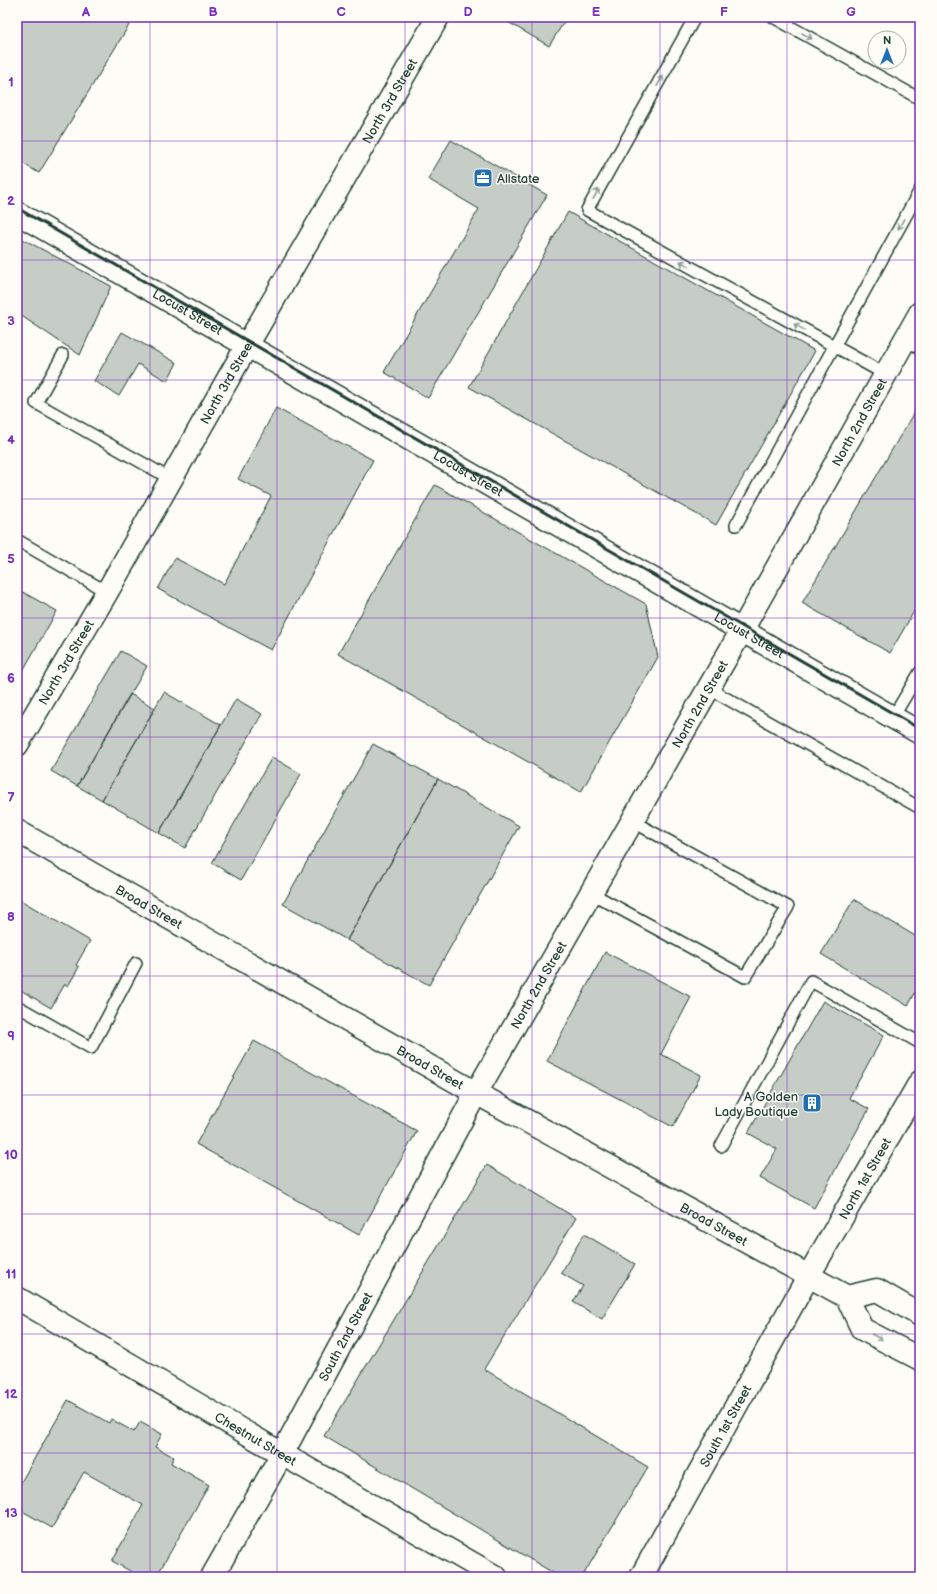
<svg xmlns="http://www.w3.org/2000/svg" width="937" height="1594" font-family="'Balsamiq Sans',sans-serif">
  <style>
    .building { fill: #c6cdc7; stroke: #1f3d34 }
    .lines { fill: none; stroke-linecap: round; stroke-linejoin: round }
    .lane-casing { stroke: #1f3d34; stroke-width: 14 }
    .street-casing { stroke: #1f3d34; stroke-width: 25 }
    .secondary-casing { stroke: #1f3d34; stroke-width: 25 }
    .lane { stroke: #fdfcf7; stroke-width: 11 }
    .street { stroke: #fdfcf7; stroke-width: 22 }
    .secondary { stroke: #fdfcf7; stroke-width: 22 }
    .rail { stroke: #1f3d34; stroke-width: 3 }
    .oneway { stroke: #8e9c96 }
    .grid { fill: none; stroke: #7b2cbf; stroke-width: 1; stroke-opacity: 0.55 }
    .labels { text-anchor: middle; stroke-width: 3; stroke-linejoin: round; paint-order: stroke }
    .street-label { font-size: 13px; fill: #1f3d34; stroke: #fdfcf7 }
    .poi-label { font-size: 13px; fill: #1f3d34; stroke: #fdfcf7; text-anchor: start }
    .neatline { fill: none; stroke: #7b2cbf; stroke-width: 1.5 }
    .grid-label { font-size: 13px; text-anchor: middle; font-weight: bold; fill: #7b2cbf }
  </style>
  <rect width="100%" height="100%" fill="#fdfcf7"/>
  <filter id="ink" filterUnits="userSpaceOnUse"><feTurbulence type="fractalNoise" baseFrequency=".025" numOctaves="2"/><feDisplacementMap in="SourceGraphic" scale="8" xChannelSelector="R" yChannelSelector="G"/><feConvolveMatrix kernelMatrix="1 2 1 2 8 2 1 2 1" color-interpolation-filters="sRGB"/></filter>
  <g filter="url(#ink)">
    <!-- building -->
    <path class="building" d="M 17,17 L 134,17 L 39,173 L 17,160 Z
      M 502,17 L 567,17 L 549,46 L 501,18 Z
      M 451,140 L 547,195 L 428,398 L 384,372 L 479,209 L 428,179 Z
      M 568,212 L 815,351 L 716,525 L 469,387 Z
      M 17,236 L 111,286 L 80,355 L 17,313 Z
      M 122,332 L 177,363 L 167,381 L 138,364 L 119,396 L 94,381 Z
      M 920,402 L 920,601 L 890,653 L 802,603 Z
      M 276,408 L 373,460 L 271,650 L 158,589 L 175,558 L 224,584 L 271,496 L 238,479 Z
      M 435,485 L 646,604 L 658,657 L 581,792 L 338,654 Z
      M 17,589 L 57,611 L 17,681 Z
      M 121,651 L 147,666 L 77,786 L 51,771 Z
      M 164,692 L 221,725 L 159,833 L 102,800 Z
      M 130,694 L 155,708 L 102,800 L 77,786 Z
      M 236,699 L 262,714 L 185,848 L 159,833 Z
      M 373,744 L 438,779 L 347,940 L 283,904 Z
      M 272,757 L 301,774 L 241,880 L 212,863 Z
      M 438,779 L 519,826 L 429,985 L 347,940 Z
      M 17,898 L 90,941 L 76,965 L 79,967 L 68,986 L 65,984 L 51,1008 L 17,988 Z
      M 854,899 L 920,939 L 920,984 L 908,1006 L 821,954 Z
      M 605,952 L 691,997 L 661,1054 L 701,1075 L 673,1127 L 547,1061 Z
      M 823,1001 L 884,1035 L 849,1098 L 869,1109 L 814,1208 L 760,1178 L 777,1149 L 748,1133 Z
      M 254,1041 L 417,1131 L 359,1235 L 196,1144 Z
      M 487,1165 L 576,1218 L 484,1369 L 648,1467 L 582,1577 L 560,1577 L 324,1436 Z
      M 584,1234 L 635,1264 L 602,1319 L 573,1302 L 583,1286 L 561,1273 Z
      M 68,1400 L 109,1423 L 111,1419 L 134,1432 L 140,1422 L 162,1434 L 155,1447 L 174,1457 L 171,1463 L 209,1485 L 156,1577 L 141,1577 L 112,1561 L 143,1505 L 84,1472 L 52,1528 L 17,1508 L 17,1489 Z"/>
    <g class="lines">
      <!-- lane casing -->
      <g class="lane-casing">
        <path id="lane" d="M 695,17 L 587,210 L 885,374
          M 773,17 L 920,99
          M 905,340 L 920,348
          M 63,355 L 36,403 L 171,479
          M 736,525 L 920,190
          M 17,540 L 107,592
          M 708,688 L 920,808
          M 893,717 L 920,672
          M 591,893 L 745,977 L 788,907 L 632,821
          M 17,1006 L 91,1048 L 136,963
          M 721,1146 L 811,981 L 920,1043"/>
      </g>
      <!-- street casing -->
      <g class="street-casing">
        <g id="street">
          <path id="s1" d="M 17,213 L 920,733"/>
          <path id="s2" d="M 17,1298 L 282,1454 L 496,1577"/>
          <path id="s3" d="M 212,1577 L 282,1454 L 476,1093 L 742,630 L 920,313"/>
          <path id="s4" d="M 641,1577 L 809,1275 L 920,1082"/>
        </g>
      </g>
      <!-- secondary casing -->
      <g class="secondary-casing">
        <g id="secondary">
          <path id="s5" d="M 17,745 L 107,592 L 249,342 L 438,17"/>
          <path id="s6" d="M 17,831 L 476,1093 L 847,1297 L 862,1329 L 920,1359"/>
          <path d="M 847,1297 L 877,1290 L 920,1315"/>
        </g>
      </g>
      <!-- lane -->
      <use href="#lane" class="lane"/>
      <!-- street -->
      <use href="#street" class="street"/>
      <!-- secondary -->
      <use href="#secondary" class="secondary"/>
      <!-- rail -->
      <path class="rail" d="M 17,208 L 920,729"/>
    </g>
    <!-- one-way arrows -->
    <defs><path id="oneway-shaft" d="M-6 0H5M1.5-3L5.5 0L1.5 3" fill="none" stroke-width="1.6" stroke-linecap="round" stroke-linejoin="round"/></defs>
    <g class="oneway">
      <use href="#oneway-shaft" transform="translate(807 36) rotate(30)"/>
      <use href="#oneway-shaft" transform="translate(660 81) rotate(-61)"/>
      <use href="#oneway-shaft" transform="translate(596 194) rotate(-61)"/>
      <use href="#oneway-shaft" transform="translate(901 224) rotate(119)"/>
      <use href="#oneway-shaft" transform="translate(685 264) rotate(-151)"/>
      <use href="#oneway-shaft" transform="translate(799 327) rotate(-151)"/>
      <use href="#oneway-shaft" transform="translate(877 1337) rotate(27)"/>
    </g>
  </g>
  <!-- grid -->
  <path class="grid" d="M 150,17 L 150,1577M 277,17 L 277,1577M 405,17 L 405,1577M 532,17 L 532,1577M 660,17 L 660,1577M 787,17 L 787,1577M 17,141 L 920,141M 17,260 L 920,260M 17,380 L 920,380M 17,499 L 920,499M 17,618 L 920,618M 17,737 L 920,737M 17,857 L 920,857M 17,976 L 920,976M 17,1095 L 920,1095M 17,1214 L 920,1214M 17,1334 L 920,1334M 17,1453 L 920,1453"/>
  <!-- icons -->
  <defs>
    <g id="office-square" transform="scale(1)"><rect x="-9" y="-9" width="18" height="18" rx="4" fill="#1f6fb2" stroke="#fdfcf7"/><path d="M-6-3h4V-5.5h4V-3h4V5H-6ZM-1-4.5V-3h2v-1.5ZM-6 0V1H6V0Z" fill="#fff"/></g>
    <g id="building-square" transform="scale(1)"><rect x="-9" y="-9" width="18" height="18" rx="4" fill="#1f6fb2" stroke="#fdfcf7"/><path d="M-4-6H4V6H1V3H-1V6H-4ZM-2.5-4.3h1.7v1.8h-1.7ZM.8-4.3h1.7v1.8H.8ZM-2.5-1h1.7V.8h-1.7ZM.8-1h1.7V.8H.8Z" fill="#fff"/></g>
  </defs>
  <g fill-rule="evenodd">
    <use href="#office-square" x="483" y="178"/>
    <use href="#building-square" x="812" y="1103"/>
  </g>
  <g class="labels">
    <!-- street labels -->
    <g class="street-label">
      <text dy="5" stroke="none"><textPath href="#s5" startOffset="744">North 3rd Street</textPath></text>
      <text dy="5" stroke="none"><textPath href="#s1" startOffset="197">Locust Street</textPath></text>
      <text dy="5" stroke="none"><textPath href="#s5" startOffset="420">North 3rd Street</textPath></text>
      <text dy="5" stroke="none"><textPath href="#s3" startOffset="1324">North 2nd Street</textPath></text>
      <text dy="5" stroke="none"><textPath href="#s1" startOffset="521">Locust Street</textPath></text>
      <text dy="5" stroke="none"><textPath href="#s1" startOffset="845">Locust Street</textPath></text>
      <text dy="5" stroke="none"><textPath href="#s5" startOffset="96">North 3rd Street</textPath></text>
      <text dy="5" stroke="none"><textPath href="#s3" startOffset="1000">North 2nd Street</textPath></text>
      <text dy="5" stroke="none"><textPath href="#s6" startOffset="152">Broad Street</textPath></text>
      <text dy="5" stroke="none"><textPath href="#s3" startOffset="676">North 2nd Street</textPath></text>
      <text dy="5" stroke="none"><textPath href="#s6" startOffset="476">Broad Street</textPath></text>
      <text dy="5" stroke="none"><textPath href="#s4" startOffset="457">North 1st Street</textPath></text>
      <text dy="5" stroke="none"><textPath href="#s6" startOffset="800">Broad Street</textPath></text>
      <text dy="5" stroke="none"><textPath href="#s3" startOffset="275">South 2nd Street</textPath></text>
      <text dy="5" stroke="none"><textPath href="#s4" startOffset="173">South 1st Street</textPath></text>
      <text dy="5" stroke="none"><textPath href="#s2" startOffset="277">Chestnut Street</textPath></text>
    </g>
    <!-- poi labels -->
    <g class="poi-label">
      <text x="497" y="183">Allstate</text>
      <text x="798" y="1101" text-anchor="end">A Golden<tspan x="798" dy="15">Lady Boutique</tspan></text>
    </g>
  </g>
  <!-- margin -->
  <rect width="937" height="1594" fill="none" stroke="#fdfcf7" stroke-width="44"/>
  <!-- north arrow -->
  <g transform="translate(887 50)"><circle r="19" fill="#fdfcf7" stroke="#a4b0a9"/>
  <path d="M0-3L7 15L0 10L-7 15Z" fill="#1f6fb2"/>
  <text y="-6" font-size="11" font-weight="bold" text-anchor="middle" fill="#1f3d34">N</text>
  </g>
  <rect x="22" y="22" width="893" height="1550" class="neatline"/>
  <g class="grid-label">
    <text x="86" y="16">A</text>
    <text x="213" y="16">B</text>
    <text x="341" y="16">C</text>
    <text x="468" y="16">D</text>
    <text x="596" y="16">E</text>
    <text x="724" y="16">F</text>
    <text x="851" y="16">G</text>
    <text x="11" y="86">1</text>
    <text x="11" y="205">2</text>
    <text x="11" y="325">3</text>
    <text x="11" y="444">4</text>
    <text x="11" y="563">5</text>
    <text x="11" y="682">6</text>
    <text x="11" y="802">7</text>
    <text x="11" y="921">8</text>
    <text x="11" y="1040">9</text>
    <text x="11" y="1159">10</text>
    <text x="11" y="1278">11</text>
    <text x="11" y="1398">12</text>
    <text x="11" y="1517">13</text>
  </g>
</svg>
